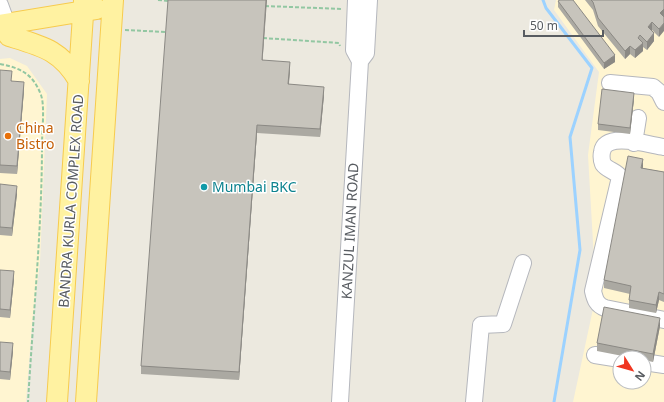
<svg xmlns="http://www.w3.org/2000/svg" width="664" height="402" font-family="'Noto Sans',sans-serif">
  <style>
    .commercial { fill: #fff5d1; fill-rule: evenodd }
    .lines { fill: none; stroke-linecap: round; stroke-linejoin: round }
    .stream { stroke: #9cd2ff; stroke-width: 3 }
    .minor-casing { stroke: #b5b7bd; stroke-width: 18 }
    .major-casing { stroke: #f7cb4d; stroke-width: 22 }
    .path { stroke: #92c7a2; stroke-width: 2; stroke-dasharray: 4 2; stroke-linecap: butt }
    .minor { stroke: #fff; stroke-width: 16 }
    .major { stroke: #fff2a1; stroke-width: 20 }
    .wall { fill: #aba9a2 }
    .shaded-wall { fill: #8b8984 }
    .building { fill: #c7c4bc; stroke: #8b8984 }
    .food-dot { fill: #e8710a; stroke: #fff; stroke-width: 1.5 }
    .culture-dot { fill: #0f9aa8; stroke: #fff; stroke-width: 1.5 }
    .labels { text-anchor: middle; stroke-width: 3; stroke-linejoin: round; paint-order: stroke }
    .food-label { font-size: 14px; fill: #c56008; stroke: #fff; text-anchor: start }
    .culture-label { font-size: 14px; fill: #0d838f; stroke: #fff; text-anchor: start }
    .street-label { font-size: 14px; fill: #585c61; stroke: #fff }
  </style>
  <rect width="100%" height="100%" fill="#ece9df"/>
  <!-- commercial -->
  <path class="commercial" d="M 556,0 L 664,0 L 664,402 L 573,402 L 596,295 L 588,155 L 599,72 L 554,10 ZM 620,358 L 644,358 L 644,382 L 620,382 Z
    M 10,58 L 27,66 L 47,94 L 40,262 L 32,325 L 26,402 L 0,402 L 0,59 Z"/>
  <g class="lines">
    <!-- stream -->
    <path class="stream" d="M 543,0 L 546,8 L 592,68 L 570,137 L 580,250 L 554,402"/>
    <!-- minor casing -->
    <g class="minor-casing">
      <path id="minor" d="M 0,5 L 7,24
        M 360,61 L 366,53 L 369,0
        M 610,83 L 653,87 L 659,92 L 664,102
        M 634,143 L 638,118
        M 664,147 C 649,145 605,131 602,152 C 601,157 601,159 603,164 C 607,170 616,171 620,177 L 593,291 C 595,300 597,305 605,308 L 664,320
        M 595,355 L 620,359
        M 644,362 L 664,365
        M 340,402 L 360,61 L 354,50 L 356,0
        M 474,402 L 481,325 L 503,324 L 523,263"/>
    </g>
    <!-- major casing -->
    <g class="major-casing">
      <path id="major" d="M 0,25 L 97,9
        M 9,36 C 42,46 61,50 79,81
        M 57,402 L 84,0
        M 86,402 L 113,0"/>
    </g>
    <!-- path -->
    <path class="path" d="M 158,0 L 169,1
      M 265,6 L 342,9
      M 125,30 L 166,32
      M 263,38 L 339,43 L 340,46
      M 0,64 C 21,68 33,74 41,95 C 45,106 42,131 42,144 C 42,229 33,316 28,402"/>
    <!-- minor -->
    <use href="#minor" class="minor"/>
    <!-- major -->
    <use href="#major" class="major"/>
  </g>
  <!-- wall -->
  <path class="wall" d="M 585,0 L 664,0 L 659,37 L 652,30 L 654,41 L 647,50 L 643,47 L 643,51 L 635,58 L 630,54 L 625,59 L 598,26 L 593,10 Z
    M 558,1 L 615,62 L 604,69 L 558,7 Z
    M 263,60 L 290,70 L 289,84 L 324,95 L 320,137 L 257,133 L 239,380 L 141,374 L 141,366 Z
    M 0,70 L 12,81 L 24,90 L 17,174 L 0,173 Z
    M 634,99 L 630,134 L 598,130 L 598,124 Z
    M 643,167 L 642,168 L 664,172 L 664,302 L 659,300 L 656,313 L 629,308 L 629,300 L 630,294 L 604,288 L 604,280 Z
    M 0,184 L 17,194 L 12,236 L 0,235 Z
    M 0,270 L 14,279 L 10,318 L 0,317 Z
    M 660,326 L 653,362 L 644,360 L 644,358 L 633,358 L 597,351 L 597,343 Z
    M 0,342 L 13,351 L 10,380 L 0,379 Z"/>
  <!-- shaded-wall -->
  <path class="shaded-wall" d="M 266,0 L 267,0 L 262,68 L 262,60 Z
    M 664,9 L 664,17 L 660,13 Z
    M 652,22 L 652,30 L 648,35 L 648,27 Z
    M 664,23 L 664,31 L 659,37 L 659,29 Z
    M 654,33 L 654,41 L 647,50 L 647,42 Z
    M 643,43 L 643,51 L 635,58 L 635,50 Z
    M 630,46 L 630,54 L 625,59 L 625,51 Z
    M 615,55 L 615,62 L 604,69 L 604,63 Z
    M 290,62 L 290,70 L 288,92 L 288,84 Z
    M 24,82 L 24,90 L 17,174 L 17,166 Z
    M 324,87 L 324,95 L 320,137 L 320,129 Z
    M 634,93 L 634,99 L 630,134 L 630,128 Z
    M 257,125 L 257,133 L 239,380 L 239,372 Z
    M 643,159 L 643,167 L 641,176 L 641,168 Z
    M 17,186 L 17,194 L 12,236 L 12,228 Z
    M 14,271 L 14,279 L 10,318 L 10,310 Z
    M 659,292 L 659,300 L 656,313 L 656,305 Z
    M 660,318 L 660,326 L 653,362 L 653,354 Z
    M 13,343 L 13,351 L 10,380 L 10,372 Z"/>
  <!-- building -->
  <path class="building" d="M 168,0 L 266,0 L 262,60 L 290,62 L 288,84 L 324,87 L 320,129 L 257,125 L 239,372 L 141,366 Z
    M 560,0 L 573,0 L 615,55 L 604,63 L 558,1 Z
    M 591,0 L 664,0 L 664,9 L 660,13 L 664,17 L 664,23 L 659,29 L 652,22 L 648,27 L 654,33 L 647,42 L 640,35 L 638,38 L 643,43 L 635,50 L 630,46 L 625,51 L 598,18 L 593,2 Z
    M 0,70 L 12,71 L 11,81 L 24,82 L 17,166 L 0,165 Z
    M 602,89 L 634,93 L 630,128 L 598,124 Z
    M 628,156 L 643,159 L 641,168 L 664,172 L 664,294 L 659,292 L 656,305 L 629,300 L 631,286 L 604,280 Z
    M 0,184 L 17,186 L 12,228 L 0,227 Z
    M 0,270 L 14,271 L 10,310 L 0,309 Z
    M 604,307 L 660,318 L 653,354 L 597,343 Z
    M 0,342 L 13,343 L 10,372 L 0,371 Z"/>
  <!-- markers -->
  <circle class="food-dot" cx="8" cy="136" r="4"/>
  <circle class="culture-dot" cx="204" cy="187" r="4"/>
  <g class="labels">
    <!-- food labels -->
    <g class="food-label">
      <text x="16" y="133">China<tspan x="16" dy="16">Bistro</tspan></text>
    </g>
    <!-- culture labels -->
    <g class="culture-label">
      <text x="212" y="192">Mumbai BKC</text>
    </g>
    <!-- street labels -->
    <g class="street-label">
      <text transform="translate(71 201) rotate(-86)" y="5">BANDRA KURLA COMPLEX ROAD</text>
      <text transform="translate(350 231) rotate(-87)" y="5">KANZUL IMAN ROAD</text>
    </g>
  </g>
  <!-- north arrow -->
  <g transform="translate(632 370) rotate(127)"><circle r="19" fill="#ffffff" stroke="#bcbec0"/>
  <path d="M0-3L7 15L0 10L-7 15Z" fill="#f03621"/>
  <text y="-6" font-size="11" font-weight="bold" text-anchor="middle" fill="#585c61">N</text>
  </g>
  <!-- scale -->
  <path d="M524 30v6h79v-6" fill="none" stroke="#585c61" stroke-width="2"/>
  <text x="530" y="30" font-size="12" fill="#585c61" stroke="#ffffff" stroke-width="3" paint-order="stroke">50 m</text>
</svg>
